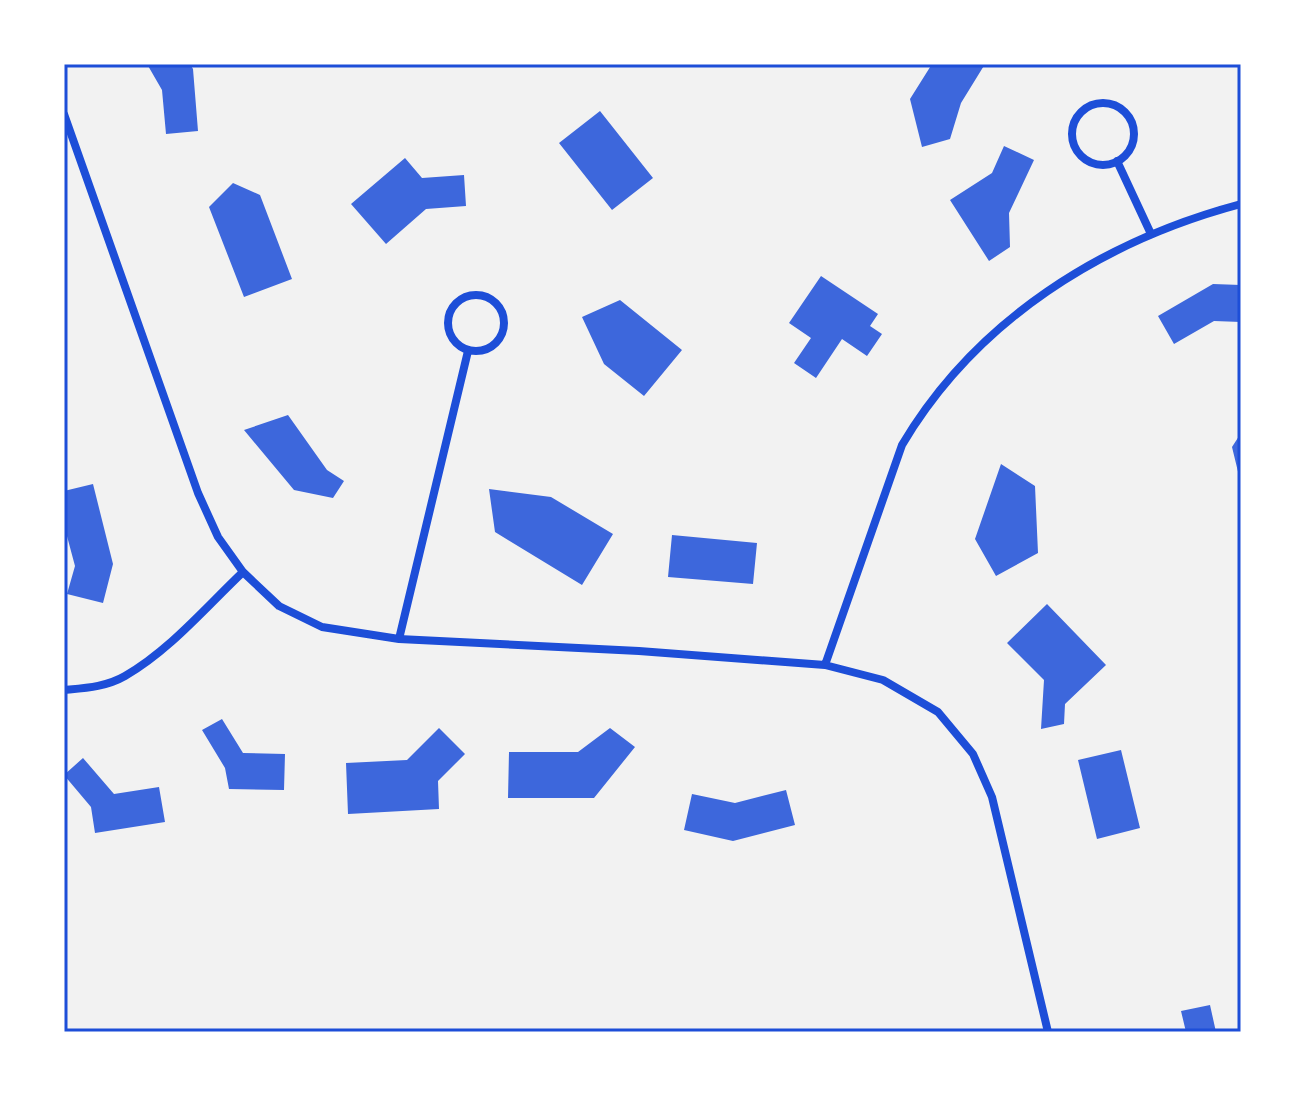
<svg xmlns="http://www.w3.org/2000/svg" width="1305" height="1096" font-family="'Exo 2',sans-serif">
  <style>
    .building { fill: #3d67dc }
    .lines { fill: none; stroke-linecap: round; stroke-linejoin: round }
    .minor { stroke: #1d4ed8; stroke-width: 8 }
    .neatline { fill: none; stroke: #1d4ed8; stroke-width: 3 }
  </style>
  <rect width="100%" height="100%" fill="#f2f2f2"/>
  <!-- building -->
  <path class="building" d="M 147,64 L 190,64 L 193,69 L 198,131 L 166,134 L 162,90 Z
    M 932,64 L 985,64 L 961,103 L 950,139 L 922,147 L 910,99 Z
    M 600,111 L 653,178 L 612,210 L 559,143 Z
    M 1004,146 L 1034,160 L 1009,213 L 1010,247 L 989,261 L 950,200 L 992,173 Z
    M 405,158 L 422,178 L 464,175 L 466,206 L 426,209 L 386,244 L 351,204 Z
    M 233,183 L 260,195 L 292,279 L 244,297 L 209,207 Z
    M 821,276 L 878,314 L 870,326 L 882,334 L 867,356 L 842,339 L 816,378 L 794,363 L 811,338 L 789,323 Z
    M 1213,284 L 1241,285 L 1241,322 L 1214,321 L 1174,344 L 1158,316 Z
    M 620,300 L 682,350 L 644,396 L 604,364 L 582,317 Z
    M 288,415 L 327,470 L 344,481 L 333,498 L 294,490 L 244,430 Z
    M 1241,433 L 1241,480 L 1240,480 L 1232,447 Z
    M 1001,464 L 1035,486 L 1038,553 L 996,576 L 975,539 Z
    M 93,484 L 113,564 L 103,603 L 67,594 L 75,566 L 64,525 L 64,491 Z
    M 489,489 L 551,497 L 613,534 L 582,585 L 495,532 Z
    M 672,535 L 757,543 L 753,584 L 668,577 Z
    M 1047,604 L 1106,665 L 1065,704 L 1064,724 L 1041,729 L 1044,680 L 1007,643 Z
    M 222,719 L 243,753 L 285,754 L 284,790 L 229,789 L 225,768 L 202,730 Z
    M 439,728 L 465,754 L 438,781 L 439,809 L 348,814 L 346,763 L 407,760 Z
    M 610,728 L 635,747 L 594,798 L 508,798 L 509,752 L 578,752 Z
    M 1121,750 L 1140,828 L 1097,839 L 1078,760 Z
    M 83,758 L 114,794 L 159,787 L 165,822 L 95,833 L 91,807 L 64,775 Z
    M 786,790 L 795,825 L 733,841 L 684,830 L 692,794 L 735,803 Z
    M 1210,1005 L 1216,1032 L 1186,1032 L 1181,1011 Z"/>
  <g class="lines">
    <!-- minor -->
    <path class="minor" d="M1072 134a31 31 0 1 1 62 0a31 31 0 1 1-62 0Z
      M 64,114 L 198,493 L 218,537 L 243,572 L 279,606 L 322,627 L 399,639 L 639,651 L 825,665 L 883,680 L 938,712 L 973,754 L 992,797 L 1048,1032
      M 1117,161 L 1151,234
      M448 323a28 28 0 1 1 56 0a28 28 0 1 1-56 0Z
      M 399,639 L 468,351
      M 825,665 L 902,445 C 976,320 1102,241 1241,204
      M 64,690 C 85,688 106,687 125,676 C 170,650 206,607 243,572"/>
  </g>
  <!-- border -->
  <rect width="1305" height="1096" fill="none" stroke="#ffffff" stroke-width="132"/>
  <rect x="66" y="66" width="1173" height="964" class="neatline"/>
</svg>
